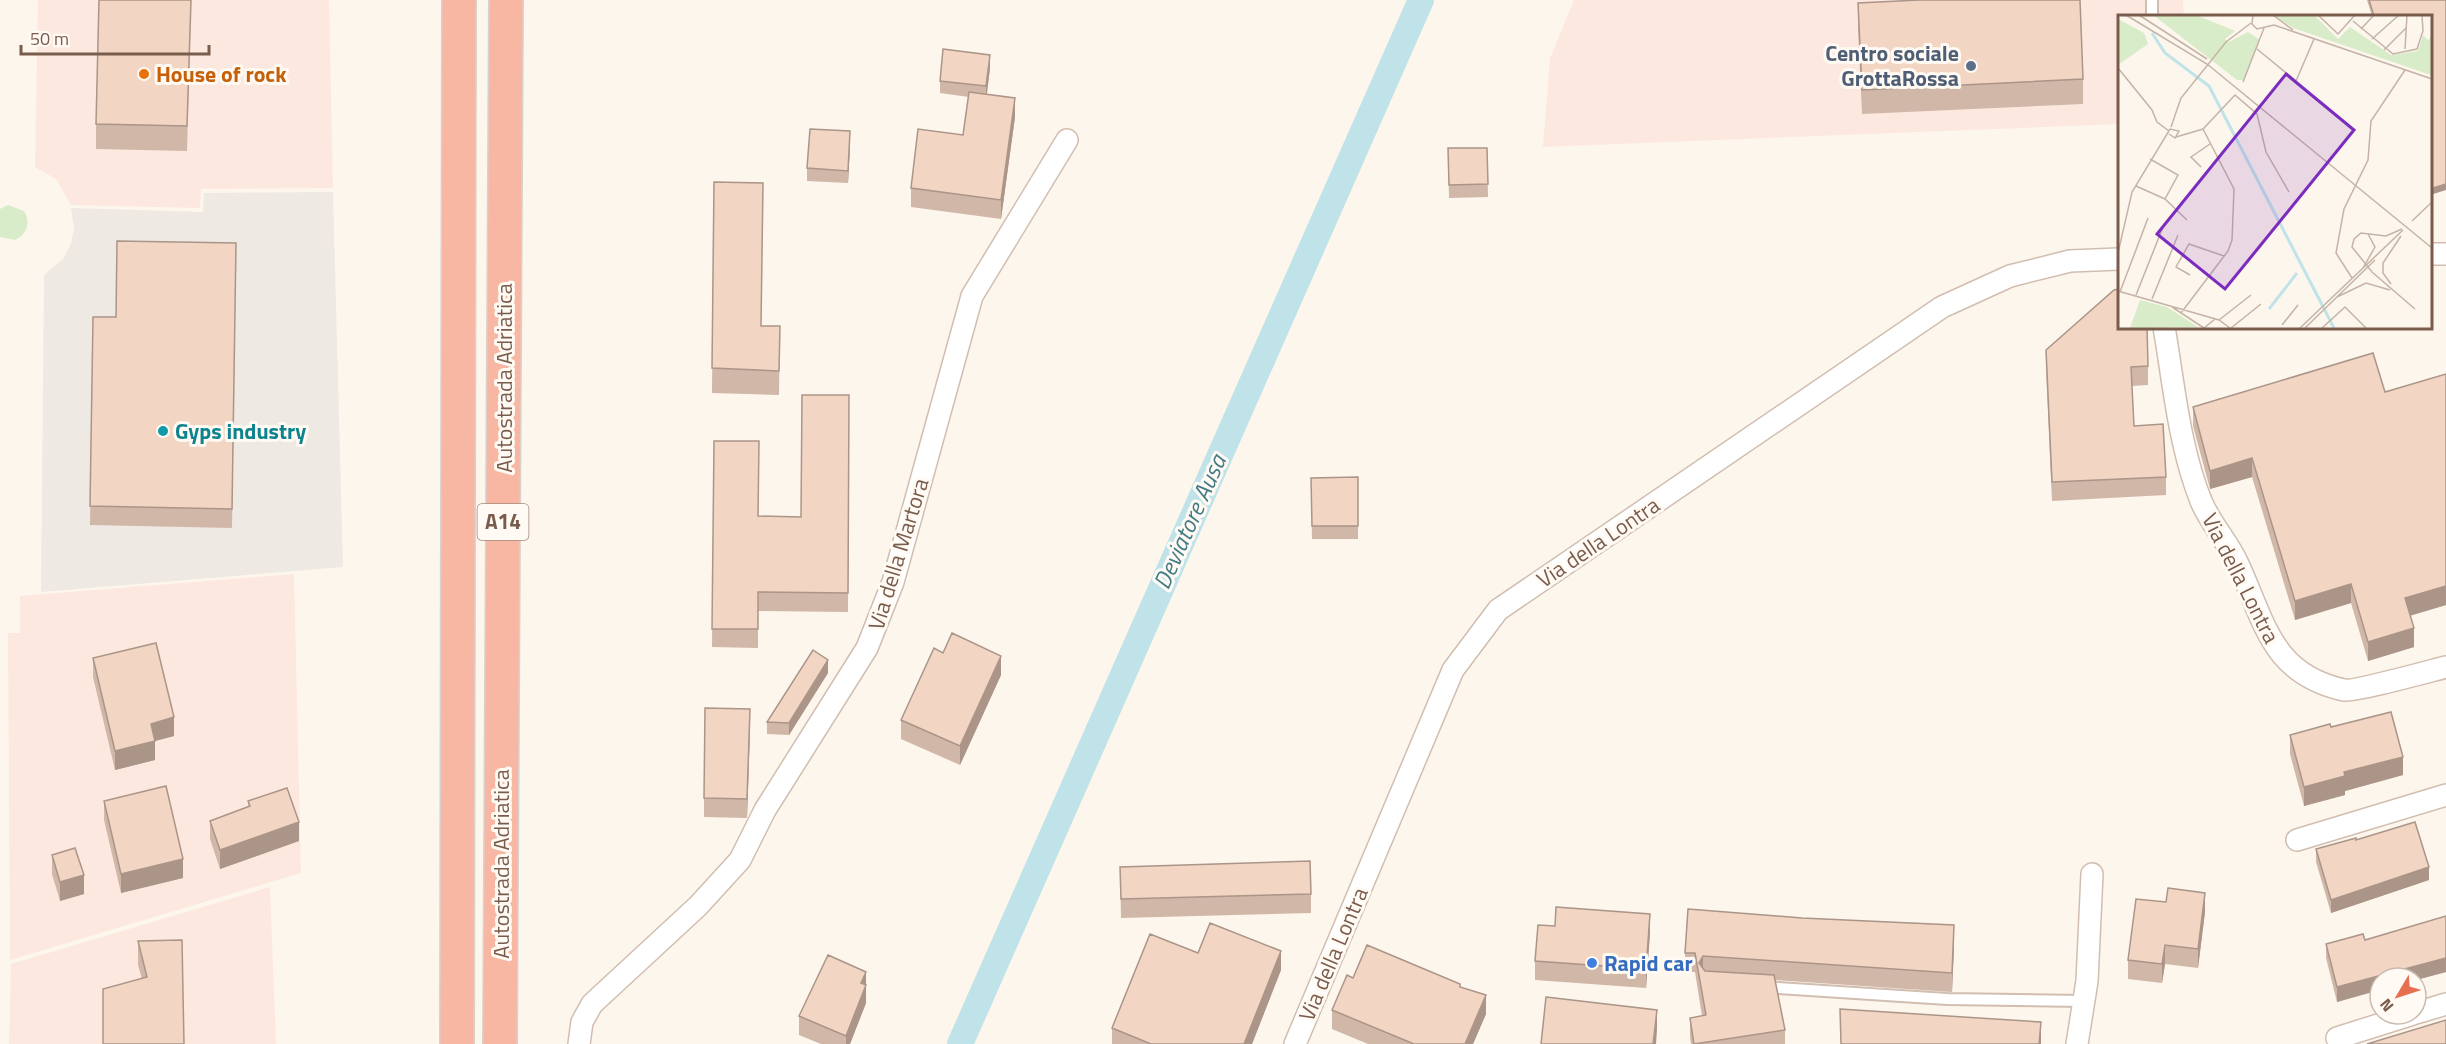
<svg xmlns="http://www.w3.org/2000/svg" width="2446" height="1044" font-family="'Titillium Web',sans-serif">
  <style>
    .commercial { fill: #fde8e0 }
    .industrial { fill: #efe9e4 }
    .green { fill: #d8ecc9 }
    .lines { fill: none; stroke-linecap: round; stroke-linejoin: round }
    .canal { stroke: #bfe3e8; stroke-width: 26 }
    .lane-casing { stroke: #d1beb0; stroke-width: 14 }
    .street-casing { stroke: #d1beb0; stroke-width: 24 }
    .highway-casing { stroke: #dad1cd; stroke-width: 36 }
    .lane { stroke: #fff; stroke-width: 10 }
    .street { stroke: #fff; stroke-width: 21 }
    .highway { stroke: #f7b7a3; stroke-width: 33 }
    .wall { fill: #d1b7a8 }
    .shaded-wall { fill: #aa9588 }
    .building { fill: #f3d5c3; stroke: #aa9588; stroke-width: 1.5 }
    .service-dot { fill: #5c6f8a; stroke: #fffaf3; stroke-width: 2 }
    .food-dot { fill: #e8710a; stroke: #fffaf3; stroke-width: 2 }
    .culture-dot { fill: #0f9aa8; stroke: #fffaf3; stroke-width: 2 }
    .shop-dot { fill: #3f7fe0; stroke: #fffaf3; stroke-width: 2 }
    .labels { text-anchor: middle; stroke-width: 6; stroke-linejoin: round; paint-order: stroke }
    .shield { fill: #fffaf3; stroke: #a28b7f; stroke-width: 1.5 }
    .shield-label { font-size: 21px; font-weight: bold; fill: #7a5c4d }
    .service-label { font-size: 22px; font-weight: bold; fill: #4e5e75; stroke: #fffaf3; text-anchor: end }
    .food-label { font-size: 22px; font-weight: bold; fill: #c56008; stroke: #fffaf3; text-anchor: start }
    .street-label { font-size: 22px; fill: #7a5c4d; stroke: #fffaf3 }
    .culture-label { font-size: 22px; font-weight: bold; fill: #0d838f; stroke: #fffaf3; text-anchor: start }
    .shop-label { font-size: 22px; font-weight: bold; fill: #366cbe; stroke: #fffaf3; text-anchor: start }
    .water-label { font-size: 24px; font-style: italic; fill: #437c86; stroke: #fffaf3 }
    .inset-river { fill: none; stroke: #bfe3e8; stroke-width: 3 }
    .inset-road { fill: none; stroke: #c5b3a7; stroke-width: 1.5 }
    .view { fill: #7b2cbf; fill-opacity: 0.15; stroke: #7b2cbf; stroke-width: 3 }
    .inset-edge { fill: none; stroke: #7a5c4d; stroke-width: 3 }
  </style>
  <rect width="100%" height="100%" fill="#fdf6ec"/>
  <!-- commercial -->
  <path class="commercial" d="M 38,0 L 329,0 L 333,188 L 201,189 L 200,208 L 71,205 L 56,179 L 35,167 Z
    M 1574,0 L 2183,0 L 2184,16 L 2119,16 L 2119,124 L 1543,147 L 1550,58 Z
    M 294,574 L 301,873 L 10,960 L 8,633 L 20,633 L 20,596 Z
    M 270,887 L 276,1044 L 9,1044 L 11,964 Z"/>
  <!-- industrial -->
  <path class="industrial" d="M 333,192 L 343,567 L 41,592 L 44,275 L 63,259 L 71,244 L 74,228 L 71,208 L 203,212 L 204,193 Z"/>
  <!-- green -->
  <path class="green" d="M 8,205 L 24,211 C 31,223 27,234 15,240 L 0,237 L 0,209 Z"/>
  <g class="lines">
    <!-- canal -->
    <path class="canal" d="M 960,1044 L 1421,0"/>
    <!-- lane casing -->
    <g class="lane-casing">
      <path id="lane" d="M 2152,0 L 2152,16
        M 1763,987 L 1947,999 L 2084,1001"/>
    </g>
    <!-- street casing -->
    <g class="street-casing">
      <path id="street" d="M 2430,254 L 2446,254
        M 2164,327 C 2174,385 2179,446 2201,501 C 2210,523 2228,542 2238,564 C 2265,622 2271,674 2344,690 C 2354,692 2430,671 2446,667
        M 2297,840 L 2446,795
        M 2416,1013 L 2446,1004
        M 2337,1038 L 2413,1014
        M 579,1044 L 582,1022 L 592,1004 L 698,906 L 740,860 L 765,810 L 867,648 L 893,582 L 972,296 L 1067,140
        M 1295,1044 L 1453,670 L 1498,610 L 1942,307 L 2010,276 L 2070,261 L 2119,259
        M 2077,1044 L 2087,981 L 2092,874"/>
    </g>
    <!-- highway casing -->
    <g class="highway-casing">
      <path id="highway" d="M 457,1044 L 459,0
        M 500,1044 L 506,0"/>
    </g>
    <!-- lane -->
    <use href="#lane" class="lane"/>
    <!-- street -->
    <use href="#street" class="street"/>
    <!-- highway -->
    <use href="#highway" class="highway"/>
  </g>
  <!-- wall -->
  <path class="wall" d="M 191,0 L 187,151 L 96,149 L 96,124 Z
    M 2367,0 L 2446,0 L 2430,16 L 2372,16 Z
    M 1858,3 L 2083,79 L 2083,104 L 1862,114 L 1858,27 Z
    M 990,68 L 987,94 L 1015,117 L 1001,219 L 911,207 L 911,188 L 963,135 L 969,97 L 940,93 L 940,81 Z
    M 850,144 L 848,183 L 807,181 L 807,168 Z
    M 1448,148 L 1487,148 L 1488,197 L 1449,198 Z
    M 714,182 L 761,326 L 780,326 L 779,395 L 712,393 Z
    M 236,243 L 232,528 L 90,525 L 93,317 L 116,317 Z
    M 2046,350 L 2148,366 L 2148,385 L 2132,386 L 2134,426 L 2166,477 L 2166,495 L 2052,501 L 2046,369 Z
    M 2446,374 L 2446,605 L 2410,616 L 2414,647 L 2368,661 L 2351,603 L 2295,620 L 2252,477 L 2210,489 L 2193,426 L 2193,407 L 2385,392 Z
    M 849,395 L 848,612 L 758,611 L 758,648 L 712,647 L 714,441 L 758,516 L 801,517 Z
    M 1358,477 L 1358,539 L 1312,539 L 1311,478 Z
    M 943,653 L 1001,675 L 960,765 L 901,739 L 901,720 Z
    M 93,658 L 174,736 L 155,741 L 155,760 L 115,770 L 93,677 Z
    M 828,673 L 789,735 L 767,734 L 767,722 Z
    M 2331,727 L 2403,775 L 2345,791 L 2345,795 L 2304,806 L 2290,754 L 2290,735 Z
    M 750,728 L 747,818 L 704,817 L 704,798 Z
    M 104,801 L 183,878 L 121,893 L 104,820 Z
    M 248,801 L 299,841 L 220,869 L 210,839 L 210,821 L 248,807 Z
    M 2356,840 L 2429,880 L 2331,913 L 2316,862 L 2316,849 Z
    M 52,855 L 84,894 L 60,901 L 52,874 Z
    M 1120,867 L 1311,894 L 1311,913 L 1121,918 Z
    M 2205,912 L 2198,968 L 2165,964 L 2162,983 L 2128,979 L 2128,960 Z
    M 2446,916 L 2446,972 L 2416,980 L 2416,978 L 2337,1002 L 2326,958 L 2326,944 L 2365,940 Z
    M 1650,933 L 1646,988 L 1535,980 L 1535,961 Z
    M 138,941 L 184,1044 L 142,979 L 138,965 Z
    M 1954,944 L 1952,992 L 1775,980 L 1785,1030 L 1785,1044 L 1691,1044 L 1690,1037 L 1690,1018 L 1702,1016 L 1695,972 L 1685,972 L 1685,953 Z
    M 1198,953 L 1281,970 L 1252,1044 L 1112,1044 L 1112,1028 Z
    M 1353,978 L 1460,987 L 1486,1014 L 1473,1044 L 1368,1044 L 1332,1029 L 1332,1010 Z
    M 866,991 L 866,1003 L 850,1044 L 821,1044 L 799,1035 L 799,1016 Z"/>
  <!-- shaded-wall -->
  <path class="shaded-wall" d="M 990,55 L 990,68 L 986,99 L 986,86 Z
    M 1015,98 L 1015,117 L 1001,219 L 1001,200 Z
    M 850,131 L 850,144 L 848,183 L 848,171 Z
    M 2446,184 L 2446,190 L 2430,195 L 2430,189 Z
    M 2252,458 L 2252,477 L 2210,489 L 2210,471 Z
    M 2351,584 L 2351,603 L 2295,620 L 2295,601 Z
    M 2446,586 L 2446,605 L 2405,617 L 2405,598 Z
    M 2414,628 L 2414,647 L 2368,661 L 2368,642 Z
    M 1001,656 L 1001,675 L 960,765 L 960,746 Z
    M 828,660 L 828,673 L 789,735 L 789,723 Z
    M 750,709 L 750,728 L 747,818 L 747,799 Z
    M 174,717 L 174,736 L 155,741 L 155,760 L 115,770 L 115,751 L 151,724 Z
    M 2403,757 L 2403,775 L 2345,791 L 2345,795 L 2304,806 L 2304,787 L 2344,772 Z
    M 299,822 L 299,841 L 220,869 L 220,850 Z
    M 183,859 L 183,878 L 121,893 L 121,874 Z
    M 2429,867 L 2429,880 L 2331,913 L 2331,900 Z
    M 84,875 L 84,894 L 60,901 L 60,882 Z
    M 2205,893 L 2205,912 L 2198,968 L 2198,949 Z
    M 1650,914 L 1650,933 L 1646,988 L 1646,969 Z
    M 1954,925 L 1954,944 L 1952,992 L 1952,973 Z
    M 2165,945 L 2165,964 L 2162,983 L 2162,964 Z
    M 1281,951 L 1281,970 L 1252,1044 L 1244,1044 Z
    M 1703,956 L 1703,975 L 1699,963 Z
    M 2446,958 L 2446,972 L 2416,980 L 2416,978 L 2380,978 L 2380,990 L 2337,1002 L 2337,987 Z
    M 866,972 L 866,1003 L 850,1044 L 846,1044 L 846,1036 L 861,983 Z
    M 1486,995 L 1486,1014 L 1473,1044 L 1465,1044 Z
    M 1657,1010 L 1657,1029 L 1656,1044 L 1653,1044 Z
    M 2041,1022 L 2041,1044 L 2039,1044 Z"/>
  <!-- building -->
  <path class="building" d="M 99,0 L 191,0 L 187,126 L 96,124 Z
    M 1919,0 L 2080,0 L 2083,79 L 1862,90 L 1858,3 Z
    M 2369,0 L 2446,0 L 2446,184 L 2430,189 L 2430,16 L 2374,16 Z
    M 943,49 L 990,55 L 986,86 L 940,81 Z
    M 969,92 L 1015,98 L 1001,200 L 911,188 L 918,129 L 963,135 Z
    M 810,129 L 850,131 L 848,171 L 807,168 Z
    M 1448,148 L 1487,148 L 1488,184 L 1449,185 Z
    M 714,182 L 763,183 L 761,326 L 780,326 L 779,371 L 712,368 Z
    M 117,241 L 236,243 L 232,509 L 90,506 L 93,317 L 116,317 Z
    M 2119,289 L 2119,327 L 2147,327 L 2148,366 L 2131,367 L 2134,426 L 2163,424 L 2166,477 L 2052,482 L 2046,350 L 2114,290 Z
    M 2373,353 L 2385,392 L 2446,374 L 2446,586 L 2405,598 L 2414,628 L 2368,642 L 2351,584 L 2295,601 L 2252,458 L 2210,471 L 2193,407 Z
    M 802,395 L 849,395 L 848,593 L 758,592 L 758,629 L 712,629 L 714,441 L 759,441 L 758,516 L 801,517 Z
    M 1358,477 L 1358,526 L 1312,526 L 1311,478 Z
    M 952,633 L 1001,656 L 960,746 L 901,720 L 934,648 L 943,653 Z
    M 156,643 L 174,717 L 151,724 L 155,741 L 115,751 L 93,658 Z
    M 813,650 L 828,660 L 789,723 L 767,722 Z
    M 705,708 L 750,709 L 747,799 L 704,798 Z
    M 2391,712 L 2403,757 L 2344,772 L 2345,776 L 2304,787 L 2290,735 L 2330,724 L 2331,727 Z
    M 166,786 L 183,859 L 121,874 L 104,801 Z
    M 287,788 L 299,822 L 220,850 L 210,821 L 250,806 L 248,801 Z
    M 2415,822 L 2429,867 L 2331,900 L 2316,849 L 2356,838 L 2356,840 Z
    M 75,848 L 84,875 L 60,882 L 52,855 Z
    M 1310,861 L 1311,894 L 1121,899 L 1120,867 Z
    M 2168,888 L 2205,893 L 2198,949 L 2165,945 L 2162,964 L 2128,960 L 2136,899 L 2166,902 Z
    M 1556,907 L 1650,914 L 1646,969 L 1535,961 L 1538,925 L 1555,926 Z
    M 1688,909 L 1802,918 L 1954,925 L 1952,973 L 1703,956 L 1699,963 L 1705,971 L 1774,975 L 1785,1030 L 1694,1044 L 1690,1018 L 1706,1015 L 1695,953 L 1685,953 Z
    M 2446,916 L 2446,958 L 2337,987 L 2326,944 L 2363,934 L 2365,940 Z
    M 1210,923 L 1281,951 L 1244,1044 L 1151,1044 L 1112,1028 L 1150,934 L 1198,953 Z
    M 182,940 L 184,1044 L 103,1044 L 103,989 L 147,977 L 138,941 Z
    M 1367,945 L 1460,984 L 1460,987 L 1486,995 L 1465,1044 L 1414,1044 L 1332,1010 L 1347,975 L 1353,978 Z
    M 828,955 L 866,972 L 861,983 L 866,985 L 846,1036 L 799,1016 Z
    M 1546,997 L 1657,1010 L 1653,1044 L 1541,1044 Z
    M 1840,1009 L 2041,1022 L 2039,1044 L 1841,1044 Z
    M 2446,1020 L 2446,1044 L 2367,1044 Z"/>
  <!-- markers -->
  <circle class="service-dot" cx="1971" cy="66" r="6"/>
  <circle class="food-dot" cx="144" cy="74" r="6"/>
  <circle class="culture-dot" cx="163" cy="431" r="6"/>
  <circle class="shop-dot" cx="1592" cy="963" r="6"/>
  <g class="labels">
    <!-- shield labels -->
    <rect class="shield" x="477.5" y="504" width="51" height="36" rx="4.5"/>
    <g class="shield-label">
      <text x="503" y="529">A14</text>
    </g>
    <!-- service labels -->
    <g class="service-label">
      <text x="1959" y="61">Centro sociale<tspan x="1959" dy="25">GrottaRossa</tspan></text>
    </g>
    <!-- food labels -->
    <g class="food-label">
      <text x="156" y="82">House of rock</text>
    </g>
    <!-- street labels -->
    <g class="street-label">
      <text transform="translate(504 378) rotate(-90)" y="8">Autostrada Adriatica</text>
      <text transform="translate(1598 542) rotate(-34)" y="8">Via della Lontra</text>
      <text transform="translate(898 554) rotate(-73)" y="8">Via della Martora</text>
      <text transform="translate(2241 578) rotate(63)" y="8">Via della Lontra</text>
      <text transform="translate(501 864) rotate(-90)" y="8">Autostrada Adriatica</text>
      <text transform="translate(1333 954) rotate(-67)" y="8">Via della Lontra</text>
    </g>
    <!-- culture labels -->
    <g class="culture-label">
      <text x="175" y="439">Gyps industry</text>
    </g>
    <!-- shop labels -->
    <g class="shop-label">
      <text x="1604" y="971">Rapid car</text>
    </g>
    <!-- water labels -->
    <g class="water-label">
      <text transform="translate(1190 522) rotate(-66)" y="8">Deviatore Ausa</text>
    </g>
  </g>
  <!-- overview -->
  <g transform="translate(2118 15)">
    <rect width="314" height="314" fill="#fdf6ec"/>
    <path d="M 35,0 L 78,0 L 117,16 L 107,24 L 111,27 L 130,17 L 142,25 L 125,65 L 119,65 ZM 156,0 L 196,0 L 220,24 L 232,12 L 273,40 L 300,36 L 305,20 L 310,25 L 313,22 L 313,60 L 175,13 ZM 0,4 L 26,18 L 30,29 L 0,50 ZM 22,285 L 49,292 L 80,312 L 12,313 Z" fill="#d8ecc9"/>
    <path class="inset-river" d="M 34,18 L 47,38 L 91,71 L 216,313M 151,294 L 179,258"/>
    <path class="inset-road" d="M 8,0 L 89,49 L 314,233M 21,0 L 89,44M 135,0 L 134,9 L 139,14 L 156,10 L 314,64M 155,0 L 175,15M 200,0 L 220,19 L 237,0M 235,6 L 275,39 L 299,34 L 305,16 L 304,0M 243,14 L 256,0M 254,24 L 281,0M 139,34 L 178,66 L 196,24M 287,34 L 289,0M 266,35 L 288,13M 0,53 L 34,95 L 39,107 L 51,116M 125,67 L 146,13M 53,112 L 63,83 L 108,27 L 133,8M 58,122 L 85,114 L 117,80 L 139,99 L 148,137 L 171,177M 32,144 L 60,160 L 47,184M 83,152 L 73,142 L 92,129M 18,171 L 47,184 L 69,205M 294,206 L 314,187M 284,214 L 268,221 L 243,218 L 236,224 L 234,232 L 254,257 L 297,294M 0,238 L 14,177 L 52,114 L 61,116 L 57,123 L 51,119M 245,253 L 257,232 L 250,219M 72,260 L 58,252 L 71,229 L 106,241M 234,263 L 218,238 L 226,194 L 250,145 L 253,106 L 287,55M 273,269 L 265,258 L 265,248 L 283,221M 0,276 L 101,305 L 112,313M 2,277 L 30,203M 18,280 L 45,212M 219,282 L 248,268 L 272,275M 34,284 L 60,220M 54,292 L 86,313 L 97,304M 63,298 L 110,236 L 114,225 L 116,174 L 85,114M 101,305 L 133,280M 164,310 L 180,290M 113,313 L 143,289M 182,313 L 285,215M 187,313 L 257,245M 204,313 L 227,292 L 248,313"/>
    <path class="view" d="M 168,59 L 236,115 L 107,274 L 39,219 Z"/>
    <rect width="314" height="314" class="inset-edge"/>
  </g>
  <!-- north arrow -->
  <g transform="translate(2398 996) rotate(231)"><circle r="28" fill="#fffaf3" stroke="#cabbb1" stroke-width="1.5"/>
  <path d="M0-4.5L10 22L0 15L-10 22Z" fill="#e76f51"/>
  <text y="-9" font-size="16" font-weight="bold" text-anchor="middle" fill="#7a5c4d">N</text>
  </g>
  <!-- scale -->
  <path d="M21 45v9h188v-9" fill="none" stroke="#7a5c4d" stroke-width="3"/>
  <text x="30" y="45" font-size="18" fill="#7a5c4d" stroke="#fffaf3" stroke-width="4.5" paint-order="stroke">50 m</text>
</svg>
